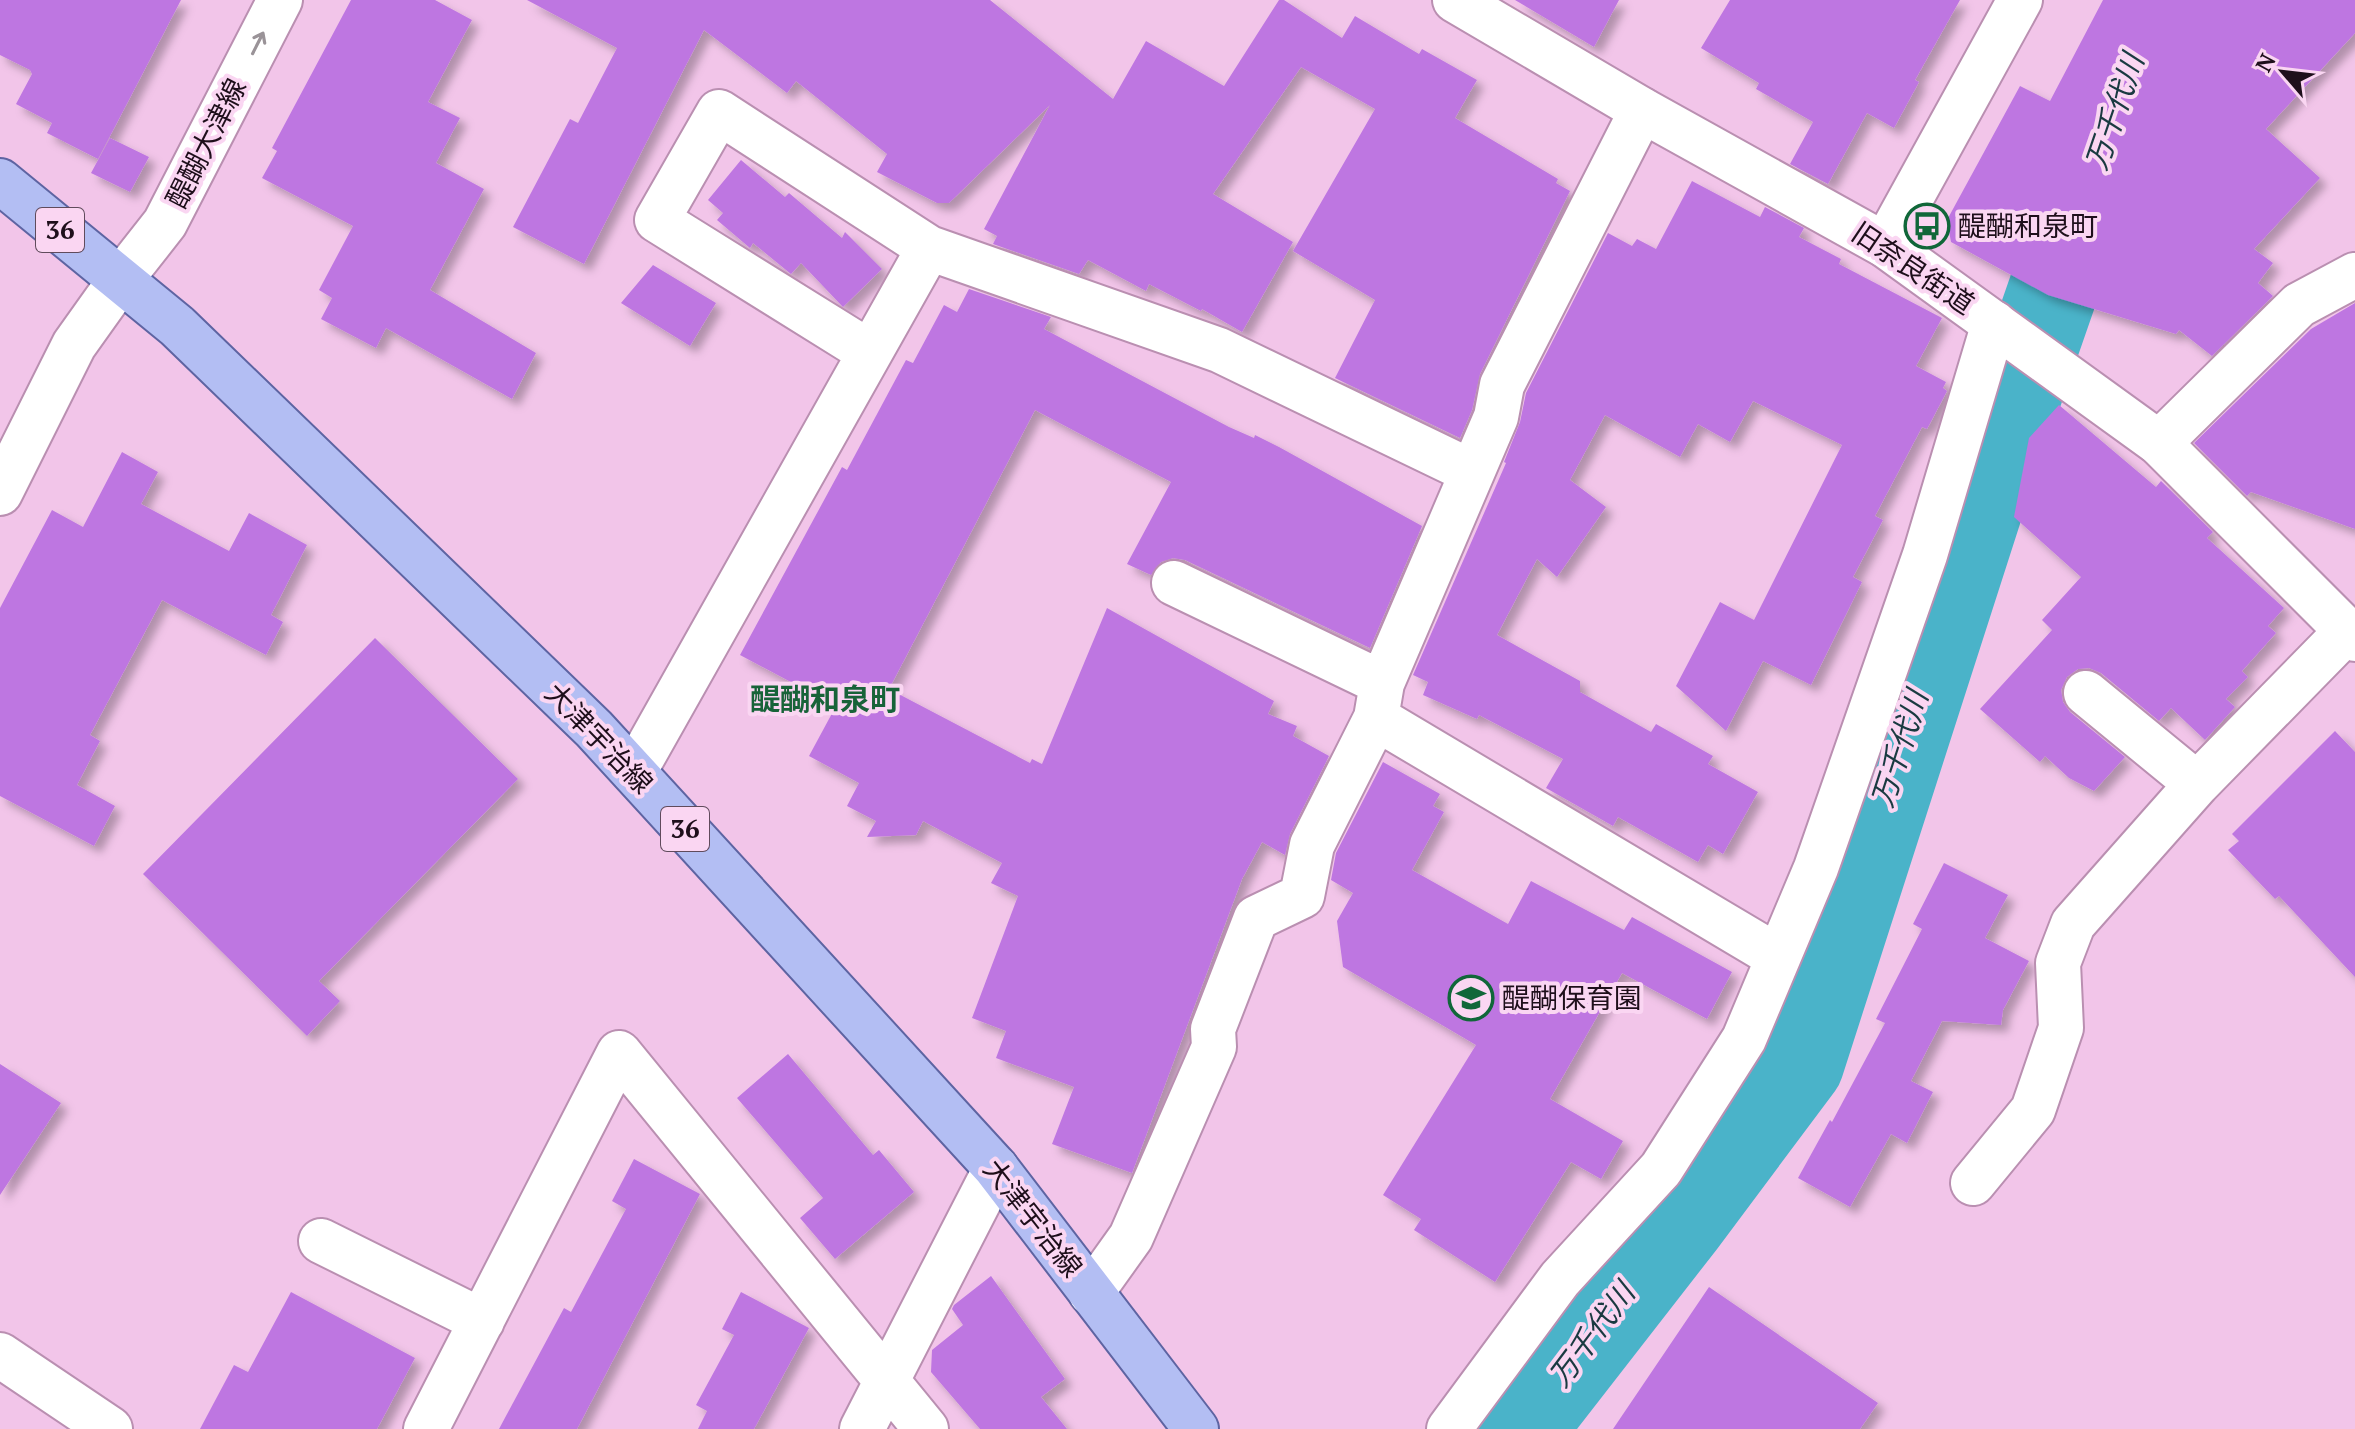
<svg xmlns="http://www.w3.org/2000/svg" width="2355" height="1429" font-family="'PT Serif','Noto Sans JP',serif">
  <style>
    .lines { fill: none; stroke-linecap: round; stroke-linejoin: round }
    .river { stroke: #4ab3c9; stroke-width: 90 }
    .building { fill: #be76e1; filter: url(#shadow) }
    .minor-casing { stroke: #ba8fb1; stroke-width: 48 }
    .tertiary-casing { stroke: #ba8fb1; stroke-width: 48 }
    .secondary-casing { stroke: #ba8fb1; stroke-width: 48 }
    .primary-casing { stroke: #5e64a2; stroke-width: 48 }
    .minor { stroke: #fff; stroke-width: 44 }
    .tertiary { stroke: #fff; stroke-width: 44 }
    .secondary { stroke: #fff; stroke-width: 44 }
    .primary { stroke: #b3bef3; stroke-width: 44 }
    .oneway { stroke: #9a9398 }
    .labels { text-anchor: middle; stroke-width: 8; stroke-linejoin: round; paint-order: stroke }
    .shield { fill: #fad6f2; stroke: #604b5c; stroke-width: 2 }
    .shield-label { font-size: 26px; font-weight: bold; fill: #1e0f1b }
    .street-label { font-size: 28px; fill: #1e0f1b; stroke: #fad6f2 }
    .poi-label { font-size: 28px; fill: #1e0f1b; stroke: #fad6f2; text-anchor: start }
    .water-label { font-size: 30px; font-style: italic; fill: #1a3a41; stroke: #fad6f2 }
    .neighbourhood-label { font-size: 30px; font-weight: bold; fill: #186339; stroke: #fad6f2 }
  </style>
  <defs>
    <filter id="shadow"><feDropShadow dx="7" dy="7" stdDeviation="4" flood-color="#0004"/></filter>
  </defs>
  <rect width="100%" height="100%" fill="#f2c5e9"/>
  <g class="lines">
    <!-- river -->
    <path class="river" d="M 1520,1429 L 1681,1222 L 1799,1064 L 1983,492 L 2154,0"/>
  </g>
  <!-- building -->
  <path class="building" d="M 0,0 L 181,0 L 98,159 L 47,133 L 52,123 L 16,104 L 32,74 L 30,70 L 0,55 Z
    M 351,0 L 435,0 L 472,20 L 428,102 L 460,118 L 436,163 L 484,189 L 430,290 L 536,353 L 512,399 L 386,328 L 376,348 L 321,319 L 332,298 L 319,290 L 353,226 L 262,178 L 277,151 L 272,148 Z
    M 527,0 L 990,0 L 1113,99 L 1146,41 L 1224,86 L 1279,0 L 1284,0 L 1342,38 L 1355,16 L 1419,54 L 1422,49 L 1477,80 L 1455,118 L 1558,179 L 1556,183 L 1570,191 L 1480,374 L 1472,410 L 1460,438 L 1335,378 L 1375,300 L 1293,251 L 1375,109 L 1301,67 L 1213,194 L 1293,242 L 1242,332 L 1202,309 L 1201,311 L 1149,284 L 1146,291 L 1088,260 L 1079,274 L 993,244 L 997,236 L 984,229 L 1050,105 L 949,203 L 937,203 L 877,172 L 887,154 L 796,81 L 787,93 L 704,30 L 584,264 L 513,227 L 570,119 L 578,123 L 617,48 Z
    M 1515,0 L 1619,0 L 1594,47 Z
    M 1730,0 L 1960,0 L 1915,80 L 1919,82 L 1894,128 L 1867,113 L 1828,184 L 1790,164 L 1813,122 L 1756,89 L 1759,83 L 1701,48 Z
    M 2103,0 L 2355,0 L 2355,33 L 2266,129 L 2320,178 L 2254,249 L 2273,263 L 2258,283 L 2273,296 L 2212,356 L 2179,330 L 2176,334 L 2048,295 L 1951,242 L 1947,220 L 2020,86 L 2050,101 Z
    M 110,138 L 149,157 L 130,192 L 91,173 Z
    M 741,160 L 785,197 L 789,193 L 842,238 L 845,232 L 882,269 L 843,307 L 801,263 L 791,274 L 753,243 L 750,248 L 717,220 L 723,213 L 708,200 Z
    M 1692,181 L 1760,217 L 1765,207 L 1804,228 L 1799,237 L 1841,259 L 1839,264 L 1942,318 L 1916,366 L 1946,382 L 1943,388 L 1947,391 L 1927,429 L 1922,427 L 1875,516 L 1883,520 L 1853,577 L 1862,582 L 1811,685 L 1763,661 L 1726,731 L 1676,686 L 1720,602 L 1754,620 L 1842,445 L 1753,401 L 1730,442 L 1698,424 L 1680,457 L 1605,415 L 1570,480 L 1606,507 L 1557,577 L 1537,559 L 1497,635 L 1580,681 L 1580,692 L 1651,732 L 1656,724 L 1713,756 L 1708,764 L 1758,792 L 1723,854 L 1708,845 L 1698,862 L 1618,817 L 1613,826 L 1546,788 L 1563,759 L 1479,715 L 1477,719 L 1423,695 L 1428,682 L 1413,675 L 1506,463 L 1504,462 L 1520,422 L 1526,393 L 1608,233 L 1632,246 L 1637,239 L 1656,249 Z
    M 653,265 L 716,303 L 690,346 L 621,303 Z
    M 969,289 L 1051,317 L 1044,329 L 1229,427 L 1254,438 L 1255,435 L 1279,447 L 1422,526 L 1370,648 L 1185,560 L 1173,558 L 1161,562 L 1151,575 L 1127,564 L 1171,482 L 1035,410 L 889,689 L 1030,763 L 1032,759 L 1042,764 L 1107,608 L 1274,701 L 1268,714 L 1297,726 L 1293,736 L 1329,756 L 1290,834 L 1285,855 L 1262,842 L 1242,879 L 1132,1173 L 1052,1144 L 1074,1087 L 996,1058 L 1006,1031 L 972,1018 L 1018,896 L 991,883 L 1002,863 L 923,821 L 916,835 L 867,837 L 876,821 L 847,806 L 859,783 L 809,756 L 836,706 L 740,655 L 842,467 L 847,470 L 906,360 L 913,363 L 944,305 L 957,312 Z
    M 2355,303 L 2355,529 L 2251,492 L 2247,496 L 2194,443 L 2311,329 Z
    M 2059,405 L 2156,487 L 2161,481 L 2213,532 L 2207,538 L 2284,608 L 2268,626 L 2276,633 L 2242,671 L 2248,677 L 2226,699 L 2235,707 L 2205,740 L 2171,708 L 2159,721 L 2101,673 L 2089,668 L 2078,669 L 2067,677 L 2061,690 L 2063,702 L 2070,712 L 2125,757 L 2094,791 L 2069,778 L 2045,756 L 2040,762 L 1980,709 L 2052,630 L 2042,620 L 2081,577 L 2014,517 L 2029,438 Z
    M 122,452 L 158,472 L 141,504 L 229,551 L 249,513 L 307,545 L 271,615 L 283,622 L 266,655 L 162,600 L 90,735 L 100,741 L 77,785 L 115,806 L 94,846 L 0,796 L 0,608 L 52,510 L 83,527 Z
    M 375,638 L 518,779 L 319,981 L 340,1001 L 307,1036 L 143,874 Z
    M 2335,731 L 2355,752 L 2355,977 L 2279,896 L 2275,899 L 2228,850 L 2239,841 L 2232,834 Z
    M 1383,762 L 1440,794 L 1433,806 L 1444,812 L 1412,870 L 1508,924 L 1531,881 L 1624,930 L 1632,917 L 1732,972 L 1707,1019 L 1622,973 L 1550,1099 L 1623,1141 L 1601,1179 L 1571,1162 L 1495,1282 L 1414,1230 L 1421,1219 L 1383,1195 L 1476,1045 L 1343,967 L 1337,921 L 1353,893 L 1331,880 L 1336,853 Z
    M 1944,863 L 2008,895 L 1985,938 L 2029,961 L 2003,1010 L 2001,1025 L 1942,1021 L 1911,1081 L 1933,1092 L 1907,1143 L 1891,1134 L 1850,1207 L 1798,1178 L 1830,1120 L 1832,1122 L 1885,1023 L 1876,1019 L 1922,929 L 1913,924 Z
    M 788,1054 L 873,1155 L 879,1150 L 914,1192 L 835,1259 L 800,1218 L 823,1198 L 737,1098 Z
    M 0,1064 L 61,1103 L 0,1195 Z
    M 634,1159 L 700,1194 L 577,1429 L 499,1429 L 564,1308 L 571,1312 L 626,1209 L 612,1201 Z
    M 991,1276 L 1065,1379 L 1041,1397 L 1067,1429 L 980,1429 L 931,1372 L 932,1350 L 963,1325 L 952,1309 L 954,1305 Z
    M 1709,1287 L 1878,1403 L 1860,1429 L 1613,1429 Z
    M 291,1292 L 415,1358 L 377,1429 L 200,1429 L 234,1365 L 248,1372 Z
    M 741,1292 L 809,1328 L 754,1429 L 698,1429 L 707,1411 L 696,1405 L 734,1335 L 722,1329 Z"/>
  <g class="lines">
    <!-- minor casing -->
    <g class="minor-casing">
      <path id="minor" d="M 1885,245 L 2020,0
        M 869,352 L 657,220 L 719,112 L 929,248 L 1219,350 L 1472,472
        M 2159,443 L 2299,305 L 2355,275
        M 1174,583 L 1382,683
        M 2086,693 L 2197,784
        M 1376,718 L 1778,957
        M 634,772 L 929,248
        M 1973,1183 L 2033,1110 L 2061,1028 L 2058,963 L 2073,924 L 2197,784 L 2347,631
        M 321,1241 L 482,1321
        M 1091,1293 L 1131,1237 L 1214,1047 L 1213,1029 L 1256,918 L 1302,896 L 1312,845 L 1376,718 L 1382,683 L 1496,417 L 1502,385 L 1642,110
        M 0,1355 L 110,1429
        M 426,1429 L 619,1053 L 926,1429
        M 862,1429 L 996,1168
        M 1449,1429 L 1560,1279 L 1661,1169 L 1744,1039 L 1816,868 L 1925,555 L 1994,323"/>
    </g>
    <!-- tertiary casing -->
    <g class="tertiary-casing">
      <path id="tertiary" d="M 1455,0 L 1642,110 L 1885,245 L 2159,443 L 2355,639
        M 0,493 L 74,345 L 121,279"/>
    </g>
    <!-- secondary casing -->
    <g class="secondary-casing">
      <path id="secondary" d="M 121,279 L 165,223 L 280,0"/>
    </g>
    <!-- primary casing -->
    <g class="primary-casing">
      <path id="primary" d="M 0,181 L 177,326 L 594,729 L 996,1168 L 1196,1429"/>
    </g>
    <!-- minor -->
    <use href="#minor" class="minor"/>
    <!-- tertiary -->
    <use href="#tertiary" class="tertiary"/>
    <!-- secondary -->
    <use href="#secondary" class="secondary"/>
    <!-- primary -->
    <use href="#primary" class="primary"/>
  </g>
  <!-- one-way arrows -->
  <defs><path id="oneway-shaft" d="M-6 0H5M1.5-3L5.5 0L1.5 3" fill="none" stroke-width="1.6" stroke-linecap="round" stroke-linejoin="round" transform="scale(2)"/></defs>
  <use class="oneway" href="#oneway-shaft" transform="translate(258 43) rotate(-63)"/>
  <!-- icons -->
  <defs>
    <g id="bus-ring" transform="scale(2.3)"><circle r="9.5" fill="#fad6f2" stroke="#106739" stroke-width="1.5"/><path d="M-5-6H5V4H4V6H2V4H-2V6H-4V4H-5ZM-3.5-4V0h7V-4ZM-3.5 1.2v1.5H-2V1.2ZM2 1.2v1.5H3.5V1.2Z" fill="#106739"/></g>
    <g id="school-ring" transform="scale(2.3)"><circle r="9.5" fill="#fad6f2" stroke="#106739" stroke-width="1.5"/><path d="M0-5L7-2L0 1L-7-2ZM-4 1L0 2.5L4 1V4Q0 6-4 4Z" fill="#106739"/></g>
  </defs>
  <g fill-rule="evenodd">
    <use href="#bus-ring" x="1927" y="226"/>
    <use href="#school-ring" x="1471" y="998"/>
  </g>
  <g class="labels">
    <!-- shield labels -->
    <g class="shield">
      <rect x="36" y="208" width="48" height="44" rx="6"/>
      <rect x="661" y="807" width="48" height="44" rx="6"/>
    </g>
    <g class="shield-label">
      <text x="60" y="239">36</text>
      <text x="685" y="838">36</text>
    </g>
    <!-- street labels -->
    <g class="street-label">
      <text transform="translate(206 143) rotate(-63)" y="10">醍醐大津線</text>
      <text transform="translate(1913 268) rotate(34)" y="10">旧奈良街道</text>
      <text transform="translate(599 738) rotate(46)" y="10">大津宇治線</text>
      <text transform="translate(1033 1218) rotate(52)" y="10">大津宇治線</text>
    </g>
    <!-- poi labels -->
    <g class="poi-label">
      <text x="1958" y="236">醍醐和泉町</text>
      <text x="1502" y="1008">醍醐保育園</text>
    </g>
    <!-- water labels -->
    <g class="water-label">
      <text transform="translate(2115 112) rotate(-71)" y="10">万千代川</text>
      <text transform="translate(1900 749) rotate(-72)" y="10">万千代川</text>
      <text transform="translate(1592 1335) rotate(-53)" y="10">万千代川</text>
    </g>
    <!-- neighbourhood labels -->
    <g class="neighbourhood-label">
      <text x="825" y="710">醍醐和泉町</text>
    </g>
  </g>
  <!-- north arrow -->
  <g transform="translate(2283 72) rotate(298)" stroke="#fad6f2" stroke-width="6" paint-order="stroke">
  <path d="M0-6L14 30L0 20L-14 30Z" fill="#1e0f1b"/>
  <text y="-12" font-size="22" font-weight="bold" text-anchor="middle" fill="#1e0f1b">N</text>
  </g>
</svg>
